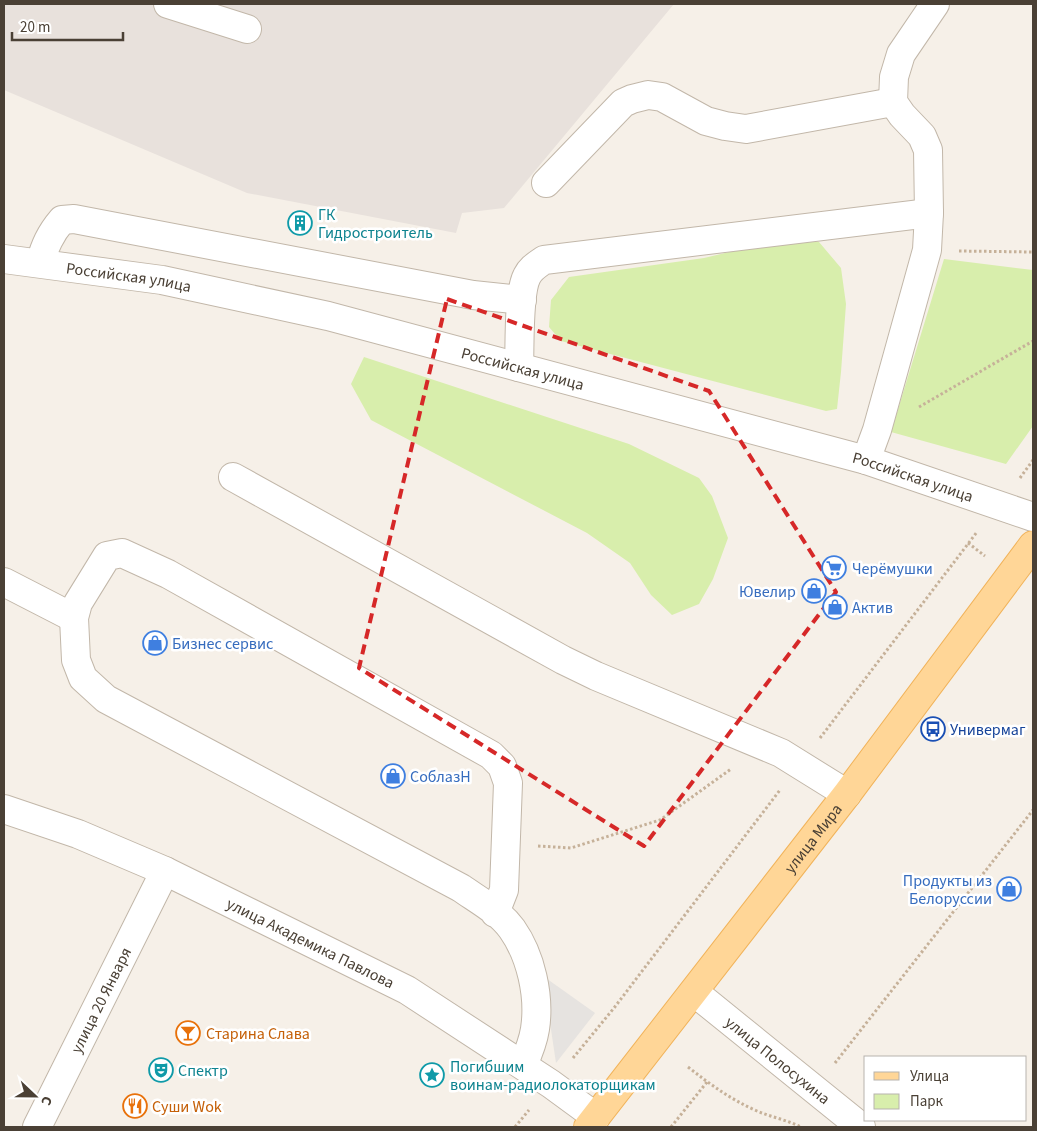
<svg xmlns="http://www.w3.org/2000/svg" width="1037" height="1131" font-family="'Source Sans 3',sans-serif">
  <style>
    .industrial { fill: #e8e1dc }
    .green { fill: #d8eeac }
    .parking { fill: #e6e3e0 }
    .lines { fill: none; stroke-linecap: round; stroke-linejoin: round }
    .minor-casing { stroke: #c2b7a9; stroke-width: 30 }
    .major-casing { stroke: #f1b35a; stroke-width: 30 }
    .path { stroke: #c6b199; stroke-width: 3; stroke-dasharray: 2.5 2.5; stroke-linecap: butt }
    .minor { stroke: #fff; stroke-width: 28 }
    .major { stroke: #ffd697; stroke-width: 28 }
    .marked { fill: none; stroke: #d62828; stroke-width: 4; stroke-dasharray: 10 6; stroke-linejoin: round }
    .labels { text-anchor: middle; stroke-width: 5; stroke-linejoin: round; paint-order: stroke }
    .culture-label { font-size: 16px; fill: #0d838f; stroke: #fff; text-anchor: start }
    .street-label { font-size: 16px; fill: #4a4035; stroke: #fff }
    .shop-label { font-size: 16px; fill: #366cbe; stroke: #fff; text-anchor: start }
    .transit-label { font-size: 16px; fill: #164399; stroke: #fff; text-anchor: start }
    .food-label { font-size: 16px; fill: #c56008; stroke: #fff; text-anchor: start }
  </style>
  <rect width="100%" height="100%" fill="#f6f0e8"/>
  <!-- industrial -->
  <path class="industrial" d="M 4,4 L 674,4 L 504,208 L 462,213 L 456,233 L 247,193 L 4,90 Z"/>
  <!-- green -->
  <path class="green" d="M 797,236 L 819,242 L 841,268 L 846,304 L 841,372 L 837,409 L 826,411 L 561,341 L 549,327 L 551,300 L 569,277 L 704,258 Z
    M 944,259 L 1033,270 L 1033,426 L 1006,464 L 891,432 Z
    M 364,357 L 629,444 L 699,478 L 712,496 L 728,538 L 713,579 L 699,604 L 672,615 L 651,595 L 630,563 L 587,533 L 371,420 L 351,384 Z"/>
  <!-- parking -->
  <path class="parking" d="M 543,976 L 595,1013 L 556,1063 Z"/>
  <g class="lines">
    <!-- minor casing -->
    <g class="minor-casing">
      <g id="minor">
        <path d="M 168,4 L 247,29"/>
        <path d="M 546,183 L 623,103 L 632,99 L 648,95 L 662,97 L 706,121 L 725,126 L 746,129 L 893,102"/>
        <path id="s1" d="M 4,259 L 162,280 L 328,316 L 866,460 L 1033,517"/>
        <path d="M 40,263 C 45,246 50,234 62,220 L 74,219 L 473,295 L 522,300"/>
        <path d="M 519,367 C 520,346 518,293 527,276 C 531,268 537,265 544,260 L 929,213"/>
        <path d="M 866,460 L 877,430 L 927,250 L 929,213 L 928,150 L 922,136 L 902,115 L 893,102 L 894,77 L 901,54 L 935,4"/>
        <path d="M 233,477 L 563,660 L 596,676 L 781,753 L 847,794"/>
        <path d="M 4,582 L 74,618"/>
        <path id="s2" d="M 4,809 L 78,834 L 165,871 L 407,990 L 551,1084 L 596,1117"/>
        <path d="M 495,913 L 504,890 L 508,783 L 502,766 L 491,755 L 168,574 L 122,553 L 107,556 L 78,603 L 74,618 L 76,660 L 83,678 L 106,699 L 461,888 C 478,900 499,911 512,929 C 531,956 540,996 535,1029 C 533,1042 528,1054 523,1065"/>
        <path id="s3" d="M 694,992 L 861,1127"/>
        <path id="s4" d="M 37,1127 L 165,871"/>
      </g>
    </g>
    <!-- major casing -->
    <g class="major-casing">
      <g id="major">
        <path id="s5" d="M 588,1127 L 847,794 L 1033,545"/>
      </g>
    </g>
    <!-- path -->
    <path class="path" d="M 959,251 L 1033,252
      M 919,407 L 1033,341
      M 1020,478 L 1033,460
      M 968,543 L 985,556
      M 820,738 L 977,532
      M 538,846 L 571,848 L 660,820 L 731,769
      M 573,1058 L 614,1008 L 780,790
      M 835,1063 L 1033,810
      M 688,1067 C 711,1085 730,1099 757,1111 C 771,1117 787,1120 801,1127
      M 515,1127 L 529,1110
      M 671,1127 L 707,1082"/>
    <!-- minor -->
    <use href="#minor" class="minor"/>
    <!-- major -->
    <use href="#major" class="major"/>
  </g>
  <!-- marked area -->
  <path class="marked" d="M 447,299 L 709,391 L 836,592 L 644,846 L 359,668 Z"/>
  <!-- icons -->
  <defs>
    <g id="building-ring" transform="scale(1.25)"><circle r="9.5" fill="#fff" stroke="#0f9aa8" stroke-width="1.5"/><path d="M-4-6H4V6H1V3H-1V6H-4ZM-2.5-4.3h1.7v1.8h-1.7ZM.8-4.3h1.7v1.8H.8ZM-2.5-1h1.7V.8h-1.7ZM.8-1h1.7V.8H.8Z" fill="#0f9aa8"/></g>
    <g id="supermarket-ring" transform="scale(1.25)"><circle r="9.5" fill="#fff" stroke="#3f7fe0" stroke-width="1.5"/><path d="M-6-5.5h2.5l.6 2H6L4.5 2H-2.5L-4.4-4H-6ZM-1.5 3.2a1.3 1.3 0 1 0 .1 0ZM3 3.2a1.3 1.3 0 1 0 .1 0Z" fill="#3f7fe0"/></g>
    <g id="shop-ring" transform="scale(1.25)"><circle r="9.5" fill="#fff" stroke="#3f7fe0" stroke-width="1.5"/><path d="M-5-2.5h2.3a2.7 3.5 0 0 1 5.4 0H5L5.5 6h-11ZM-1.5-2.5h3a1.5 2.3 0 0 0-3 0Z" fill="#3f7fe0"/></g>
    <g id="bus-ring" transform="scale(1.25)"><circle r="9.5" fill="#fff" stroke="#1a4fb4" stroke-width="1.5"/><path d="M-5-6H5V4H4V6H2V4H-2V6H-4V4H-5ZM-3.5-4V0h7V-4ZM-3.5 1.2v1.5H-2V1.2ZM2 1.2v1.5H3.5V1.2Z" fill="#1a4fb4"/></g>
    <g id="bar-ring" transform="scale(1.25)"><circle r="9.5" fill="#fff" stroke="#e8710a" stroke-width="1.5"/><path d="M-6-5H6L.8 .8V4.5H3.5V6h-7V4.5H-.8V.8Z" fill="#e8710a"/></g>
    <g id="theatre-ring" transform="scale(1.25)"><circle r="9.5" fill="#fff" stroke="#0f9aa8" stroke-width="1.5"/><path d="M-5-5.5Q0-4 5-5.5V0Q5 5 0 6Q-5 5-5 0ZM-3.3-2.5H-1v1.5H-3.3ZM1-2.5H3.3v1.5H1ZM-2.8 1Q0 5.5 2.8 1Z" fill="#0f9aa8"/></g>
    <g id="sight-ring" transform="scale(1.25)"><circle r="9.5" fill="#fff" stroke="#0f9aa8" stroke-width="1.5"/><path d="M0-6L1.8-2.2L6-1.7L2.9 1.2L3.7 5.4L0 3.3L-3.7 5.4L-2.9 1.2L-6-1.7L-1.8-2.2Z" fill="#0f9aa8"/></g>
    <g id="restaurant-ring" transform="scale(1.25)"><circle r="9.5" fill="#fff" stroke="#e8710a" stroke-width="1.5"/><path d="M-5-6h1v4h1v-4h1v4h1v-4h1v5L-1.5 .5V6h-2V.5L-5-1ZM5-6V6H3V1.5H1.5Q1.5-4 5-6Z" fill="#e8710a"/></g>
  </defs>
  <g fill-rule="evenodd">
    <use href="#building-ring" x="300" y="223"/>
    <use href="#supermarket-ring" x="834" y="568"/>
    <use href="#shop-ring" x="814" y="591"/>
    <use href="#shop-ring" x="835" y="607"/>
    <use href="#shop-ring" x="155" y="643"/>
    <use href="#bus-ring" x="933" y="729"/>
    <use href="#shop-ring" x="393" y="776"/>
    <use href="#shop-ring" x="1009" y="889"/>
    <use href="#bar-ring" x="188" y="1033"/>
    <use href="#theatre-ring" x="161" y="1070"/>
    <use href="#sight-ring" x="432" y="1075"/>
    <use href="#restaurant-ring" x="135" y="1106"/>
  </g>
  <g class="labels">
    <!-- culture labels -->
    <g class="culture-label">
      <text x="318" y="220">ГК<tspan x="318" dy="18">Гидростроитель</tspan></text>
      <text x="450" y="1072">Погибшим<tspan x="450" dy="18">воинам-радиолокаторщикам</tspan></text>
      <text x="178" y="1076">Спектр</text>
    </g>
    <!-- street labels -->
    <g class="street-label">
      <text dy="6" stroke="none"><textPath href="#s1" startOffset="126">Российская улица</textPath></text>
      <text dy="6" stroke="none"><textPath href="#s1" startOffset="531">Российская улица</textPath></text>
      <text dy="6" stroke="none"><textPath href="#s1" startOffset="936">Российская улица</textPath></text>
      <text dy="6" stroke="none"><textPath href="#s5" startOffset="366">улица Мира</textPath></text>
      <text dy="6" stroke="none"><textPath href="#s2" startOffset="335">улица Академика Павлова</textPath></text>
      <text dy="6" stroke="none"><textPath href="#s4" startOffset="142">улица 20 Января</textPath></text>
      <text dy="6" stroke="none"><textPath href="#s3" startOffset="108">улица Полосухина</textPath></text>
    </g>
    <!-- shop labels -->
    <g class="shop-label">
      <text x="852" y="574">Черёмушки</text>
      <text x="796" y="597" text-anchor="end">Ювелир</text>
      <text x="852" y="613">Актив</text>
      <text x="172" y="649">Бизнес сервис</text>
      <text x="410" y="782">СоблазН</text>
      <text x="992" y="886" text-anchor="end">Продукты из<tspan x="992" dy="18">Белоруссии</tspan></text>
    </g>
    <!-- transit labels -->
    <g class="transit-label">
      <text x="950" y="735">Универмаг</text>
    </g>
    <!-- food labels -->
    <g class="food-label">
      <text x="206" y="1039">Старина Слава</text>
      <text x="152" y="1112">Суши Wok</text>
    </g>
  </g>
  <!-- border -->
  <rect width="1037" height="1131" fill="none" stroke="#4a4035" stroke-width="10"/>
  <!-- legend -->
  <rect x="864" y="1056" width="162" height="65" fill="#ffffff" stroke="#b7b3ae"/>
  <rect x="874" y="1072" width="25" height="8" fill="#ffd697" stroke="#b7b3ae"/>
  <text x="910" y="1081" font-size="15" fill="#4a4035">Улица</text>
  <rect x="874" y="1094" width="25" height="15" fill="#d8eeac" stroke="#b7b3ae"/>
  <text x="910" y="1106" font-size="15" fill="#4a4035">Парк</text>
  <!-- north arrow -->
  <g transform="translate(35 1096) rotate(112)" stroke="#ffffff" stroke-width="4" paint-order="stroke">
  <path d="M0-4L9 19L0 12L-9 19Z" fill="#4a4035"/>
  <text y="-8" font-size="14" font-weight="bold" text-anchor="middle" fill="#4a4035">С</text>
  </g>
  <!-- scale -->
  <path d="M12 32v8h111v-8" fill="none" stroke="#4a4035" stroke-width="2.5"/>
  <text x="20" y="32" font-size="15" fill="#4a4035" stroke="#ffffff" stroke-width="4" paint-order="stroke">20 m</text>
</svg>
